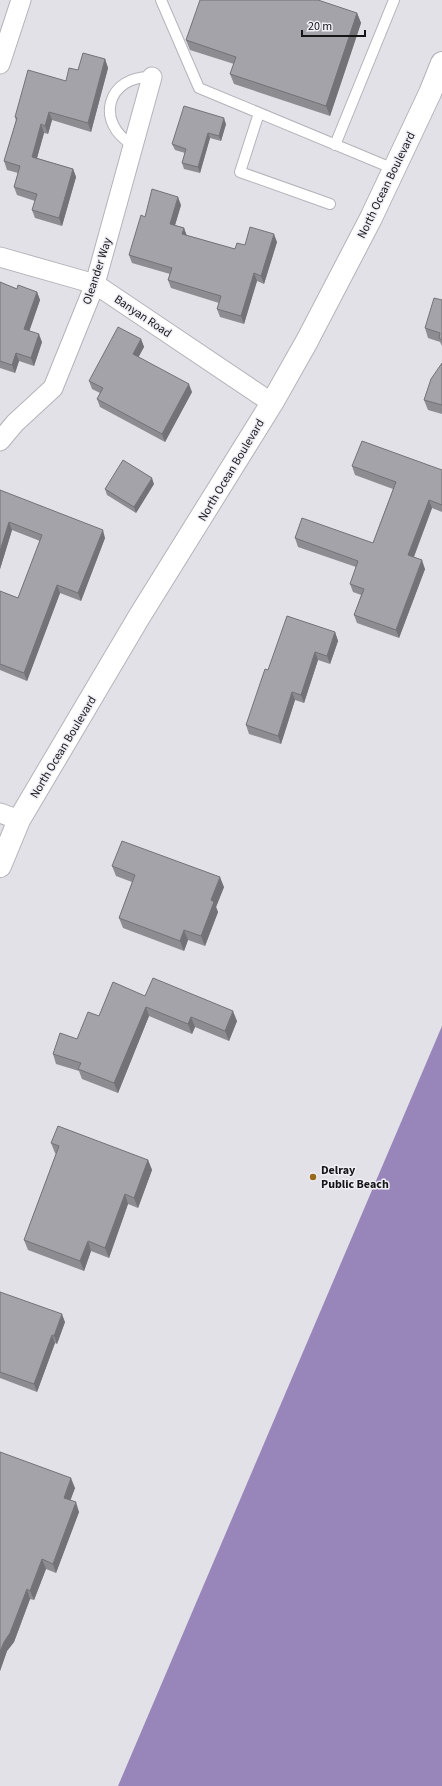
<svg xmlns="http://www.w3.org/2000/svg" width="442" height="1786" font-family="'Source Sans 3',sans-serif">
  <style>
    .water { fill: #9886bb }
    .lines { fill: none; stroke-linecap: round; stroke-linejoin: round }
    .lane-casing { stroke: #b5b3b9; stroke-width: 12 }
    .street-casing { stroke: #b5b3b9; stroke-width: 21 }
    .secondary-casing { stroke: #b5b3b9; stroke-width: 24 }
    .lane { stroke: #fff; stroke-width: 10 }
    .street { stroke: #fff; stroke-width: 19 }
    .secondary { stroke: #fff; stroke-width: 22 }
    .wall { fill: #8d8c91 }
    .shaded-wall { fill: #737276 }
    .building { fill: #a4a3a9; stroke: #737276 }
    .poi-dot { fill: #986919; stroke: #f0eef5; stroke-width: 1.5 }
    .labels { text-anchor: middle; stroke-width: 3; stroke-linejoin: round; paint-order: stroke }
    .street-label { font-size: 12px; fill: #151517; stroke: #f0eef5 }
    .poi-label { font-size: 12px; font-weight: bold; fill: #151517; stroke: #f0eef5; text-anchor: start }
  </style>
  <rect width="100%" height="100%" fill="#e3e1e8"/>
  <!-- water -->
  <path class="water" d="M 442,1026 L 442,1786 L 118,1786 Z"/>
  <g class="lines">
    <!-- lane casing -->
    <g class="lane-casing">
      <path id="lane" d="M 161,0 L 199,88 L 394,169
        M 259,113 L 240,172 L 330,204
        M 133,145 C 94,123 107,75 152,77
        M 335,145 L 394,0"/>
    </g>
    <!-- street casing -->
    <g class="street-casing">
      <path id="street" d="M 0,64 L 21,0
        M 0,257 L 95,284 L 272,403
        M 0,441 L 15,423 L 53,388 L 95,284 L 152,77
        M 0,813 L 19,820"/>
    </g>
    <!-- secondary casing -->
    <g class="secondary-casing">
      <path id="secondary" d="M 0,866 L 19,820 L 139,617 L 272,403 L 307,341 L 371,218 L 430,93 L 442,63"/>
    </g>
    <!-- lane -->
    <use href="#lane" class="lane"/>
    <!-- street -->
    <use href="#street" class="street"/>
    <!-- secondary -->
    <use href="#secondary" class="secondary"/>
  </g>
  <!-- wall -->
  <path class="wall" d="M 357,13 L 361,23 L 330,116 L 234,84 L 230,74 L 234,64 L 190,50 L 186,40 Z
    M 105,59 L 108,68 L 91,132 L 52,120 L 48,134 L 44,133 L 37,158 L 73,169 L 76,177 L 62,226 L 35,218 L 32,210 L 35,201 L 17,195 L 14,187 L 18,173 L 7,170 L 4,161 L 16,121 L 15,117 L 66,81 L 78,70 Z
    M 226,124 L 221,141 L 210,138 L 200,173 L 184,169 L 182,163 L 185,153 L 175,150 L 172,144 Z
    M 181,205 L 175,225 L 184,228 L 186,235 L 235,249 L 245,245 L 277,242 L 264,284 L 257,281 L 244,324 L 220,317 L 217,309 L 219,303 L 171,288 L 168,280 L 170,274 L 132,263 L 129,255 L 145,217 Z
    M 0,282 L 17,289 L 37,292 L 40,300 L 29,331 L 42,342 L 34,366 L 19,361 L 15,373 L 0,368 Z
    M 442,300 L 442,346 L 440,342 L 428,338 L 425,328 Z
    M 141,339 L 144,347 L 138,357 L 192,392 L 165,442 L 100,407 L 97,399 L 100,393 L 92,389 L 89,381 Z
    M 442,363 L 442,414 L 428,410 L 424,400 Z
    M 352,466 L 442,470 L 442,512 L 432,508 L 414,557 L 425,569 L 399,638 L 357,623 L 354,615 L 361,595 L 353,592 L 350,584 L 356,567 L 298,547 L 295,538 L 373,543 L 393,489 L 355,475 Z
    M 154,484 L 136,513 L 107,495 L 105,489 Z
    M 0,490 L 105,538 L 81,601 L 60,593 L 27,681 L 0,670 L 0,591 L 18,598 L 40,541 L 12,530 L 0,569 Z
    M 335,632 L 338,641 L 330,664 L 318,660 L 304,703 L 295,700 L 281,744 L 249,734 L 246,725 L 268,670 Z
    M 112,866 L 224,887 L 216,907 L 218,912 L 205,946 L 188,940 L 184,951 L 123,928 L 119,918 L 132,882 L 116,876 Z
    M 145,996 L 237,1021 L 229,1041 L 195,1027 L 192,1034 L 149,1016 L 118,1093 L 82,1079 L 79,1071 L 56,1064 L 53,1054 L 77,1039 L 99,1016 Z
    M 51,1143 L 148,1160 L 152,1170 L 138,1208 L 128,1204 L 109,1258 L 91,1251 L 84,1271 L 28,1250 L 24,1240 L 56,1154 L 55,1153 Z
    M 0,1292 L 65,1322 L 57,1344 L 55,1343 L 37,1392 L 0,1378 Z
    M 0,1452 L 75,1488 L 70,1500 L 79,1512 L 56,1573 L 46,1569 L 34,1600 L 30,1599 L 14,1642 L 7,1651 L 0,1671 Z"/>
  <!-- shaded-wall -->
  <path class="shaded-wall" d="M 357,13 L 361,23 L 330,116 L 326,106 Z
    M 105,59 L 108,68 L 91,132 L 88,123 Z
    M 49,112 L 52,120 L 48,134 L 45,126 Z
    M 224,118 L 226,124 L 221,141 L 219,136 Z
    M 41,124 L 44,133 L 35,165 L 32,157 Z
    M 208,133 L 210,138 L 200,173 L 198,167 Z
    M 73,169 L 76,177 L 62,226 L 59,218 Z
    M 178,197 L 181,205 L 173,232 L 170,224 Z
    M 184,228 L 187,236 L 182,234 Z
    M 274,234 L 277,242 L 264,284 L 261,276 Z
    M 254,273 L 257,281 L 244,324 L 241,316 Z
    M 37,292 L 40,300 L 27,338 L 24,329 Z
    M 39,334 L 42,342 L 34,366 L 31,358 Z
    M 141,339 L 144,347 L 136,362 L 133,354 Z
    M 16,353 L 19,361 L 15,373 L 12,365 Z
    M 189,384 L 192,392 L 165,442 L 162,434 Z
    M 152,478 L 154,484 L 136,513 L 134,507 Z
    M 429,500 L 432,508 L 411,564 L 408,555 Z
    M 9,522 L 12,530 L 0,569 L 0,551 Z
    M 103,530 L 105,538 L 81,601 L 78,593 Z
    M 422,560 L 425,569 L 399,638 L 396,630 Z
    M 57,585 L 60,593 L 27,681 L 24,673 Z
    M 335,632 L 338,641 L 330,664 L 327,656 Z
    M 315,652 L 318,660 L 304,703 L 301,695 Z
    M 292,692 L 295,700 L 281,744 L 278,736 Z
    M 220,877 L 224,887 L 216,907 L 218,912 L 205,946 L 201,936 L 211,900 Z
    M 184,930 L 188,940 L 184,951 L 180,941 Z
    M 146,1007 L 149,1016 L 118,1093 L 114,1083 Z
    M 233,1011 L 237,1021 L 229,1041 L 225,1031 Z
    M 191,1017 L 195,1027 L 192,1034 L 188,1024 Z
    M 148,1160 L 152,1170 L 138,1208 L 134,1198 Z
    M 125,1194 L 128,1204 L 109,1258 L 105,1248 Z
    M 88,1241 L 91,1251 L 84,1271 L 80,1261 Z
    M 62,1314 L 65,1322 L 57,1344 L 54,1336 Z
    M 52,1335 L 55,1343 L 37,1392 L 34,1384 Z
    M 71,1478 L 75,1488 L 68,1507 L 64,1498 Z
    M 76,1502 L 79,1512 L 56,1573 L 53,1564 Z
    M 42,1559 L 46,1569 L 34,1600 L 30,1591 Z
    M 27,1589 L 30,1599 L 14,1642 L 7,1651 L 0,1671 L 0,1652 L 4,1642 Z"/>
  <!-- building -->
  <path class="building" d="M 200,0 L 318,0 L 357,13 L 326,106 L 230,74 L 236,57 L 186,40 Z
    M 83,53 L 105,59 L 88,123 L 49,112 L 45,126 L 41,124 L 32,157 L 73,169 L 59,218 L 32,210 L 37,194 L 14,187 L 20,166 L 4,161 L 17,118 L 15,117 L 28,70 L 66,81 L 69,68 L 78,70 Z
    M 184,106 L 224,118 L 219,136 L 208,133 L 198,167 L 182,163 L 186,149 L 172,144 Z
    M 152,189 L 178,197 L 170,224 L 184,228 L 182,234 L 235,249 L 237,243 L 245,245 L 250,227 L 274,234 L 261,276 L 254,273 L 241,316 L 217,309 L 221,296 L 168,280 L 172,268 L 129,255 L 141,215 L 145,217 Z
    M 0,282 L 17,289 L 18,285 L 37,292 L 24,329 L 39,334 L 31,358 L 16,353 L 12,365 L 0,361 Z
    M 434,298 L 442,300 L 442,340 L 439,338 L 440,333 L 425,328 Z
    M 118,327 L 141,339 L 133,354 L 189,384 L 162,434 L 97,399 L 103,388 L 89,381 Z
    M 442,363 L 442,405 L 424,400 L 431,379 Z
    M 362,441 L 442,470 L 442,505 L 429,500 L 408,555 L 422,560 L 396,630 L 354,615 L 364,589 L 350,584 L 358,561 L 295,538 L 302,518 L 373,543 L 396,482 L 352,466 Z
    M 123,460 L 152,478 L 134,507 L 105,489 Z
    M 0,490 L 103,530 L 78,593 L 57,585 L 24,673 L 0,664 L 0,591 L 18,598 L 42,535 L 9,522 L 0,551 Z
    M 287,616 L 335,632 L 327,656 L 315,652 L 301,695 L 292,692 L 278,736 L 246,725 L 265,669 L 268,670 Z
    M 122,841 L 220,877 L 211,900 L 214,902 L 201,936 L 184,930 L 180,941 L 119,918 L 135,875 L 112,866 Z
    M 153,978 L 233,1011 L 225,1031 L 191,1017 L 188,1024 L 146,1007 L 114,1083 L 78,1069 L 81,1063 L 53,1054 L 60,1033 L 77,1039 L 88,1012 L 99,1016 L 113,982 L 145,996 Z
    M 58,1126 L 148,1160 L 134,1198 L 125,1194 L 105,1248 L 88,1241 L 80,1261 L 24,1240 L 59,1146 L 51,1143 Z
    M 0,1292 L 62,1314 L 54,1336 L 52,1335 L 34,1384 L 0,1372 Z
    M 0,1452 L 71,1478 L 64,1498 L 76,1502 L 53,1564 L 42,1559 L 30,1591 L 27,1589 L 10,1633 L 4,1642 L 0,1652 Z"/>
  <!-- markers -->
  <circle class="poi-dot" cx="313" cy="1177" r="4"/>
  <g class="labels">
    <!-- street labels -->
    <g class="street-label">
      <text transform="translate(386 185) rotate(-64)" y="4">North Ocean Boulevard</text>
      <text transform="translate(97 271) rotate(-72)" y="4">Oleander Way</text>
      <text transform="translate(143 316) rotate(34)" y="4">Banyan Road</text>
      <text transform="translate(231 470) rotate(-59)" y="4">North Ocean Boulevard</text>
      <text transform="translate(63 747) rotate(-59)" y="4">North Ocean Boulevard</text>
    </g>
    <!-- poi labels -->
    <g class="poi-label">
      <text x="321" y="1174">Delray<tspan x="321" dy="14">Public Beach</tspan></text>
    </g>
  </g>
  <!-- scale -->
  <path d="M302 30v6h63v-6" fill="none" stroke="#151517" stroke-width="2"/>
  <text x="308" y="30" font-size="12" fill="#151517" stroke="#f0eef5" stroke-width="3" paint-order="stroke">20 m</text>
</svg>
